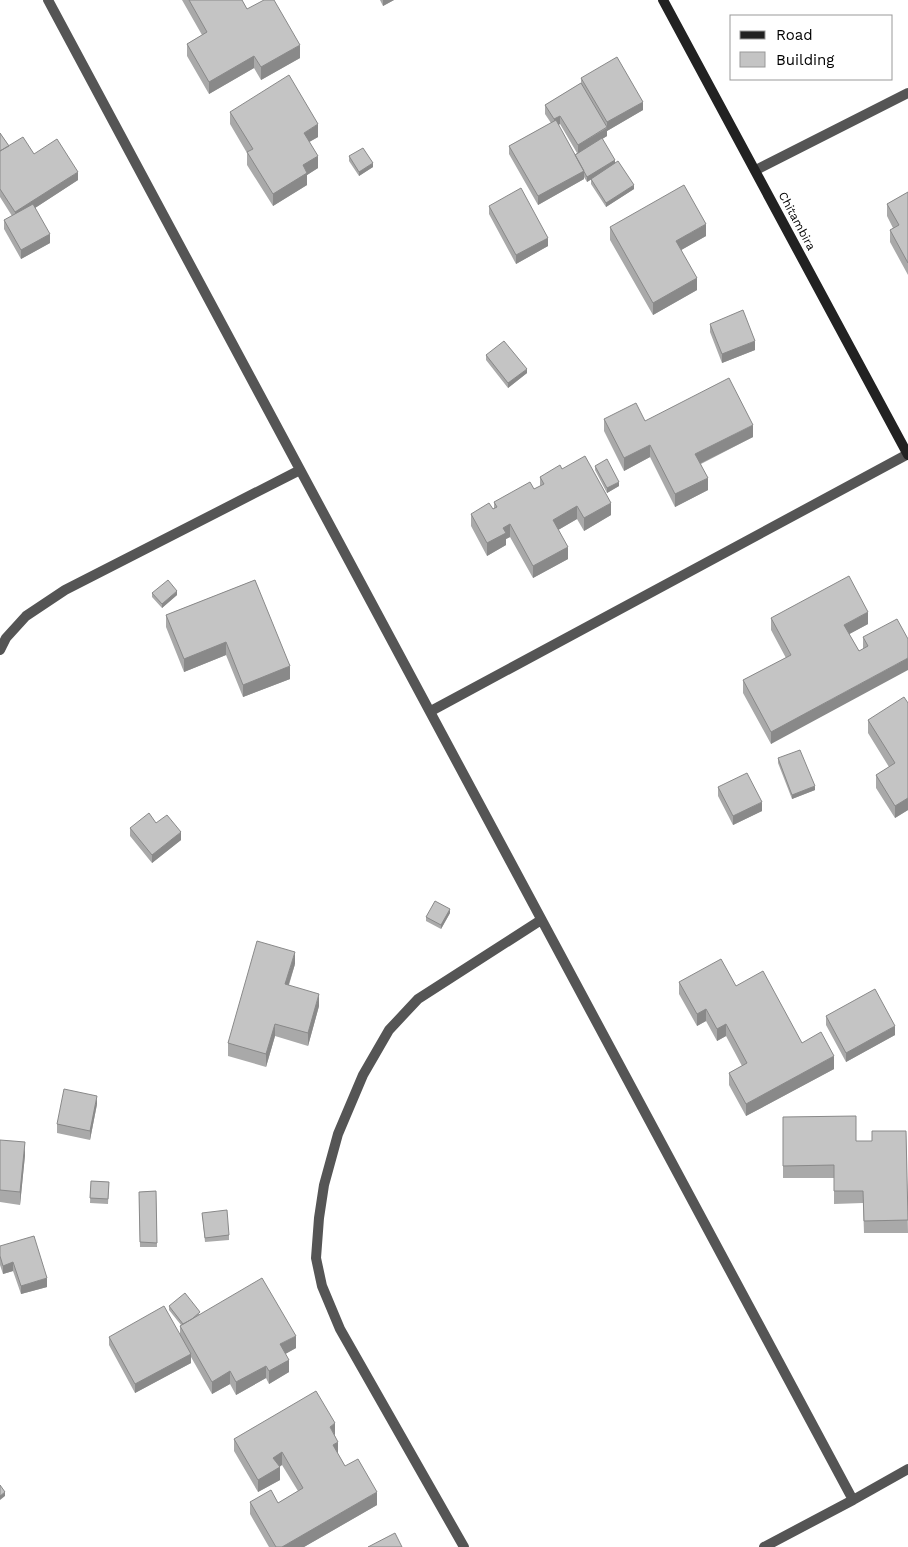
<svg xmlns="http://www.w3.org/2000/svg" width="908" height="1547" font-family="'Work Sans',sans-serif">
  <style>
    .lines { fill: none; stroke-linecap: round; stroke-linejoin: round }
    .street { stroke: #555; stroke-width: 10 }
    .secondary { stroke: #222; stroke-width: 10 }
    .wall { fill: #a9a9a9; fill-rule: evenodd }
    .shaded-wall { fill: #898989 }
    .building { fill: #c4c4c4; stroke: #898989 }
    .labels { text-anchor: middle; stroke-width: 4; stroke-linejoin: round; paint-order: stroke }
    .street-label { font-size: 12px; fill: #000; stroke: #fff }
  </style>
  <rect width="100%" height="100%" fill="#fff"/>
  <g class="lines">
    <!-- street -->
    <path class="street" d="M 48,0 L 853,1500 L 908,1469
      M 756,170 L 908,93
      M 0,650 L 6,638 L 26,616 L 65,590 L 300,470
      M 431,711 L 908,454
      M 464,1547 L 340,1329 L 322,1286 L 316,1258 L 319,1218 L 324,1185 L 338,1134 L 363,1075 L 389,1030 L 418,999 L 541,920
      M 764,1547 L 853,1500"/>
    <!-- secondary -->
    <path class="secondary" d="M 663,0 L 908,455"/>
  </g>
  <!-- wall -->
  <path class="wall" d="M 182,0 L 242,0 L 247,9 L 300,58 L 261,80 L 254,68 L 209,94 L 187,56 L 187,44 L 202,35 Z
    M 380,0 L 394,0 L 383,6 Z
    M 581,78 L 643,110 L 607,131 L 607,136 L 602,139 L 615,163 L 634,189 L 606,207 L 591,184 L 591,179 L 593,178 L 587,182 L 584,177 L 584,179 L 538,205 L 509,154 L 509,146 L 551,123 L 545,114 L 545,105 L 581,83 ZM 560,124 L 577,153 L 575,155 L 558,125 Z
    M 230,112 L 318,137 L 309,142 L 318,168 L 307,175 L 307,185 L 273,206 L 247,165 L 247,153 L 230,124 Z
    M 0,133 L 9,146 L 34,154 L 78,180 L 35,208 L 50,243 L 21,259 L 4,229 L 4,220 L 12,216 L 0,197 Z
    M 349,156 L 373,167 L 359,176 L 349,161 Z
    M 908,192 L 908,275 L 890,242 L 890,230 L 893,228 L 887,216 L 887,204 Z
    M 489,206 L 548,246 L 516,264 L 489,214 Z
    M 610,227 L 706,236 L 681,250 L 697,290 L 653,315 L 610,240 Z
    M 710,324 L 755,350 L 722,363 L 710,332 Z
    M 486,355 L 527,373 L 508,388 L 486,360 Z
    M 604,419 L 753,437 L 701,464 L 708,490 L 675,507 L 650,457 L 624,471 L 604,431 Z
    M 595,466 L 619,486 L 607,493 L 595,470 Z
    M 562,469 L 611,515 L 584,531 L 577,519 L 558,530 L 568,559 L 533,578 L 510,537 L 506,539 L 506,545 L 487,556 L 471,526 L 471,514 L 493,509 L 494,508 L 494,502 L 534,489 L 540,486 L 540,477 Z
    M 255,580 L 290,679 L 243,697 L 226,655 L 184,672 L 166,627 L 166,615 Z
    M 152,593 L 177,595 L 162,608 L 152,597 Z
    M 771,618 L 868,624 L 849,634 L 859,651 L 863,649 L 863,637 L 908,639 L 771,744 L 743,693 L 743,680 L 786,658 L 771,630 Z
    M 908,703 L 908,810 L 895,818 L 876,788 L 876,775 L 889,767 L 868,733 L 868,720 Z
    M 778,758 L 815,790 L 792,799 L 778,763 Z
    M 718,787 L 762,811 L 733,825 L 718,796 Z
    M 156,823 L 181,840 L 152,863 L 130,836 L 130,828 Z
    M 450,913 L 441,929 L 426,921 L 426,917 Z
    M 295,964 L 289,985 L 319,1006 L 308,1046 L 275,1036 L 266,1067 L 228,1056 L 228,1043 Z
    M 679,982 L 736,986 L 802,1043 L 834,1069 L 746,1116 L 729,1085 L 729,1073 L 742,1066 L 726,1036 L 717,1041 L 706,1021 L 697,1026 L 679,994 Z
    M 826,1016 L 895,1035 L 846,1062 L 826,1025 Z
    M 97,1104 L 90,1140 L 57,1133 L 57,1124 Z
    M 783,1117 L 856,1141 L 872,1141 L 906,1131 L 908,1233 L 864,1233 L 863,1203 L 834,1204 L 834,1178 L 783,1178 Z
    M 0,1140 L 25,1155 L 20,1205 L 0,1202 Z
    M 91,1181 L 109,1182 L 108,1204 L 90,1203 Z
    M 156,1191 L 157,1247 L 140,1247 L 139,1192 Z
    M 202,1213 L 229,1235 L 229,1240 L 205,1242 Z
    M 0,1246 L 47,1287 L 21,1294 L 13,1271 L 3,1274 L 0,1265 Z
    M 169,1306 L 200,1314 L 296,1348 L 285,1354 L 289,1372 L 269,1384 L 266,1378 L 236,1395 L 230,1384 L 212,1394 L 191,1357 L 191,1363 L 135,1393 L 109,1345 L 109,1337 L 180,1335 L 180,1326 L 181,1325 L 169,1310 Z
    M 335,1436 L 338,1454 L 345,1466 L 377,1505 L 304,1547 L 269,1547 L 250,1514 L 250,1502 L 278,1503 L 298,1491 L 282,1465 L 279,1467 L 280,1480 L 258,1492 L 234,1451 L 234,1439 Z"/>
  <!-- shaded-wall -->
  <path class="shaded-wall" d="M 383,0 L 394,0 L 383,6 Z
    M 300,45 L 300,58 L 261,80 L 261,67 Z
    M 254,56 L 254,68 L 209,94 L 209,82 Z
    M 643,102 L 643,110 L 607,131 L 607,136 L 578,154 L 578,145 L 607,128 L 607,122 Z
    M 560,116 L 560,124 L 554,128 L 554,119 Z
    M 318,124 L 318,137 L 304,145 L 304,133 Z
    M 318,156 L 318,168 L 307,175 L 307,185 L 273,206 L 273,194 L 303,165 Z
    M 615,160 L 615,165 L 587,182 L 587,177 Z
    M 373,163 L 373,167 L 359,176 L 359,172 Z
    M 584,171 L 584,179 L 538,205 L 538,196 Z
    M 78,172 L 78,180 L 15,221 L 15,212 Z
    M 634,185 L 634,189 L 606,207 L 606,203 Z
    M 706,224 L 706,236 L 676,253 L 676,241 Z
    M 50,234 L 50,243 L 21,259 L 21,250 Z
    M 548,238 L 548,246 L 516,264 L 516,255 Z
    M 697,278 L 697,290 L 653,315 L 653,303 Z
    M 755,341 L 755,350 L 722,363 L 722,354 Z
    M 527,369 L 527,373 L 508,388 L 508,383 Z
    M 753,425 L 753,437 L 695,466 L 695,454 Z
    M 650,445 L 650,457 L 624,471 L 624,458 Z
    M 708,478 L 708,490 L 675,507 L 675,494 Z
    M 619,482 L 619,486 L 607,493 L 607,488 Z
    M 611,503 L 611,515 L 584,531 L 584,518 Z
    M 577,506 L 577,519 L 553,533 L 553,520 Z
    M 510,524 L 510,537 L 506,539 L 506,545 L 487,556 L 487,543 L 503,528 Z
    M 568,547 L 568,559 L 533,578 L 533,566 Z
    M 177,591 L 177,595 L 162,608 L 162,604 Z
    M 868,612 L 868,624 L 844,637 L 844,625 Z
    M 226,642 L 226,655 L 184,672 L 184,659 Z
    M 908,658 L 908,670 L 771,744 L 771,732 Z
    M 290,666 L 290,679 L 243,697 L 243,685 Z
    M 815,786 L 815,790 L 792,799 L 792,795 Z
    M 908,798 L 908,810 L 895,818 L 895,806 Z
    M 762,802 L 762,811 L 733,825 L 733,816 Z
    M 181,832 L 181,840 L 152,863 L 152,855 Z
    M 450,909 L 450,913 L 441,929 L 441,925 Z
    M 295,952 L 295,964 L 285,996 L 285,984 Z
    M 319,994 L 319,1006 L 308,1046 L 308,1033 Z
    M 706,1009 L 706,1021 L 697,1026 L 697,1014 Z
    M 275,1024 L 275,1036 L 266,1067 L 266,1054 Z
    M 726,1024 L 726,1036 L 717,1041 L 717,1029 Z
    M 895,1026 L 895,1035 L 846,1062 L 846,1053 Z
    M 834,1056 L 834,1069 L 746,1116 L 746,1104 Z
    M 97,1096 L 97,1104 L 90,1140 L 90,1131 Z
    M 25,1142 L 25,1155 L 20,1205 L 20,1192 Z
    M 13,1262 L 13,1271 L 3,1274 L 3,1266 Z
    M 47,1278 L 47,1287 L 21,1294 L 21,1286 Z
    M 296,1336 L 296,1348 L 280,1357 L 280,1344 Z
    M 191,1354 L 191,1363 L 135,1393 L 135,1384 Z
    M 289,1360 L 289,1372 L 269,1384 L 269,1371 Z
    M 266,1366 L 266,1378 L 236,1395 L 236,1382 Z
    M 230,1371 L 230,1384 L 212,1394 L 212,1382 Z
    M 335,1423 L 335,1436 L 330,1427 Z
    M 338,1442 L 338,1454 L 333,1445 Z
    M 282,1452 L 282,1465 L 273,1470 L 273,1458 Z
    M 280,1467 L 280,1480 L 258,1492 L 258,1480 Z
    M 5,1492 L 5,1496 L 0,1500 L 0,1496 Z
    M 377,1492 L 377,1505 L 304,1547 L 282,1547 Z"/>
  <!-- building -->
  <path class="building" d="M 189,0 L 242,0 L 247,9 L 264,0 L 274,0 L 300,45 L 261,67 L 254,56 L 209,82 L 187,44 L 207,32 Z
    M 617,57 L 643,102 L 607,122 L 581,78 Z
    M 289,75 L 318,124 L 304,133 L 318,156 L 303,165 L 307,173 L 273,194 L 247,152 L 253,149 L 230,112 Z
    M 581,83 L 607,127 L 578,145 L 560,116 L 554,119 L 545,105 Z
    M 556,120 L 584,171 L 538,196 L 509,146 Z
    M 0,133 L 9,146 L 0,151 Z
    M 23,137 L 34,154 L 57,139 L 78,172 L 15,212 L 0,189 L 0,151 Z
    M 602,138 L 615,160 L 587,177 L 575,155 Z
    M 363,148 L 373,163 L 359,172 L 349,156 Z
    M 618,161 L 634,185 L 606,203 L 591,179 Z
    M 684,185 L 706,224 L 676,241 L 697,278 L 653,303 L 610,227 Z
    M 521,188 L 548,238 L 516,255 L 489,206 Z
    M 908,192 L 908,263 L 890,230 L 899,225 L 887,204 Z
    M 33,204 L 50,234 L 21,250 L 4,220 Z
    M 743,310 L 755,341 L 722,354 L 710,324 Z
    M 504,341 L 527,369 L 508,383 L 486,355 Z
    M 729,378 L 753,425 L 695,454 L 708,478 L 675,494 L 650,445 L 624,458 L 604,419 L 636,403 L 645,421 Z
    M 585,456 L 611,503 L 584,518 L 577,506 L 553,520 L 568,547 L 533,566 L 510,524 L 503,528 L 506,533 L 487,543 L 471,514 L 489,503 L 493,509 L 497,507 L 494,502 L 530,482 L 534,489 L 544,484 L 540,477 L 560,465 L 562,469 Z
    M 607,459 L 619,482 L 607,488 L 595,466 Z
    M 849,576 L 868,612 L 844,625 L 859,651 L 868,646 L 863,637 L 897,619 L 908,639 L 908,658 L 771,732 L 743,680 L 791,655 L 771,618 Z
    M 168,580 L 177,591 L 162,604 L 152,593 Z
    M 255,580 L 290,666 L 243,685 L 226,642 L 184,659 L 166,615 Z
    M 904,697 L 908,703 L 908,798 L 895,806 L 876,775 L 895,763 L 868,720 Z
    M 800,750 L 815,786 L 792,795 L 778,758 Z
    M 747,773 L 762,802 L 733,816 L 718,787 Z
    M 149,813 L 156,823 L 167,815 L 181,832 L 152,855 L 130,828 Z
    M 435,901 L 450,909 L 441,925 L 426,917 Z
    M 257,941 L 295,952 L 285,984 L 319,994 L 308,1033 L 275,1024 L 266,1054 L 228,1043 Z
    M 721,959 L 736,986 L 763,971 L 802,1043 L 821,1032 L 834,1056 L 746,1104 L 729,1073 L 747,1063 L 726,1024 L 717,1029 L 706,1009 L 697,1014 L 679,982 Z
    M 875,989 L 895,1026 L 846,1053 L 826,1016 Z
    M 64,1089 L 97,1096 L 90,1131 L 57,1124 Z
    M 856,1116 L 856,1141 L 872,1141 L 872,1131 L 906,1131 L 908,1220 L 864,1221 L 863,1191 L 834,1191 L 834,1165 L 783,1166 L 783,1117 Z
    M 0,1140 L 25,1142 L 20,1192 L 0,1190 Z
    M 91,1181 L 109,1182 L 108,1199 L 90,1198 Z
    M 156,1191 L 157,1243 L 140,1242 L 139,1192 Z
    M 227,1210 L 229,1235 L 205,1238 L 202,1213 Z
    M 34,1236 L 47,1278 L 21,1286 L 13,1262 L 3,1266 L 0,1256 L 0,1246 Z
    M 262,1278 L 296,1336 L 280,1344 L 289,1360 L 269,1371 L 266,1366 L 236,1382 L 230,1371 L 212,1382 L 180,1326 Z
    M 185,1293 L 200,1312 L 192,1319 L 183,1324 L 169,1306 Z
    M 164,1306 L 191,1354 L 135,1384 L 109,1337 Z
    M 316,1391 L 335,1423 L 330,1427 L 338,1442 L 333,1445 L 345,1466 L 358,1459 L 377,1492 L 282,1547 L 276,1547 L 250,1502 L 271,1490 L 278,1503 L 303,1488 L 282,1452 L 273,1458 L 280,1467 L 258,1480 L 234,1439 Z
    M 0,1485 L 5,1492 L 0,1496 Z
    M 395,1533 L 402,1547 L 368,1547 Z"/>
  <g class="labels">
    <!-- street labels -->
    <g class="street-label">
      <text transform="translate(797 221) rotate(62)" y="4">Chitambira</text>
    </g>
  </g>
  <!-- legend -->
  <rect x="730" y="15" width="162" height="65" fill="#ffffff" stroke="#999999"/>
  <rect x="740" y="31" width="25" height="8" fill="#222222" stroke="#999999"/>
  <text x="776" y="40" font-size="15" fill="#000000">Road</text>
  <rect x="740" y="52" width="25" height="15" fill="#c4c4c4" stroke="#999999"/>
  <text x="776" y="65" font-size="15" fill="#000000">Building</text>
</svg>
